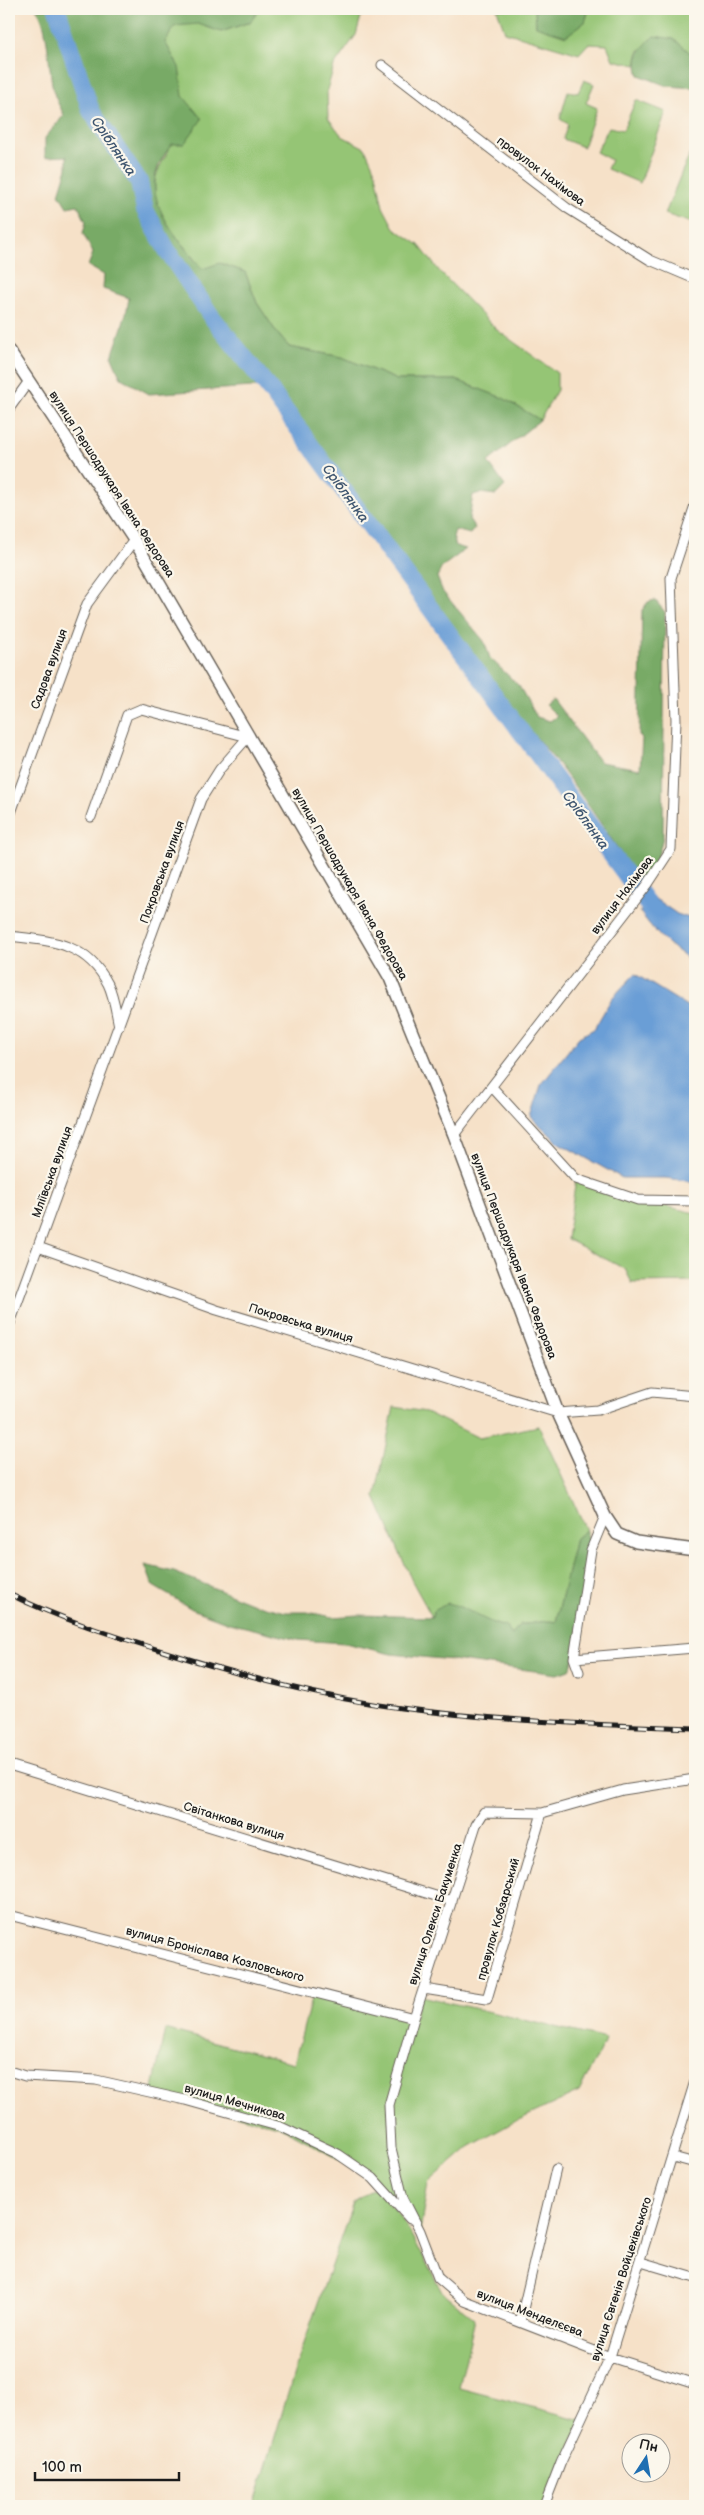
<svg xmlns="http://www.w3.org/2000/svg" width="704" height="2515" font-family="'Balsamiq Sans',sans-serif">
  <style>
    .green { fill: #95c574; stroke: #587048 }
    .forest { fill: #78aa66; stroke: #4a6341 }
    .water { fill: #6a9ed6; stroke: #435d79 }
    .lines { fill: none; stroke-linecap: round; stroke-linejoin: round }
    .river { stroke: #6a9ed6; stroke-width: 18 }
    .street-casing { stroke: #686158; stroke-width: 11 }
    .secondary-casing { stroke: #686158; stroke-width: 14 }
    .street { stroke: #fff; stroke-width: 9 }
    .secondary { stroke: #fff; stroke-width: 11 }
    .rail-casing { stroke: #1c1c1c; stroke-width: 5 }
    .rail { stroke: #fbf7ec; stroke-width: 3; stroke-dasharray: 9; stroke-linecap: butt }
    .labels { text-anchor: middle; stroke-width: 4.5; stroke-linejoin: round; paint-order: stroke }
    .street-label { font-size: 12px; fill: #1c1c1c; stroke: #fbf7ec }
    .water-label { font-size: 14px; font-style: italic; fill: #3f5670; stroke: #fbf7ec }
  </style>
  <rect width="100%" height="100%" fill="#fbf7ec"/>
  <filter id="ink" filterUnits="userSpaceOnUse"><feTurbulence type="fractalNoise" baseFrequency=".02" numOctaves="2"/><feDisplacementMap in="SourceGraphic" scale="10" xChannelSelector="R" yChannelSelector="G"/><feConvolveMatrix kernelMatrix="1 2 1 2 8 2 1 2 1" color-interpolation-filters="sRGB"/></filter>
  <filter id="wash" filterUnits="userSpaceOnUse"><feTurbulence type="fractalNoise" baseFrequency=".0096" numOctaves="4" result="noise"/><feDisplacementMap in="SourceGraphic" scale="20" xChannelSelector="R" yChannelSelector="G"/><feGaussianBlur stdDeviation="1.12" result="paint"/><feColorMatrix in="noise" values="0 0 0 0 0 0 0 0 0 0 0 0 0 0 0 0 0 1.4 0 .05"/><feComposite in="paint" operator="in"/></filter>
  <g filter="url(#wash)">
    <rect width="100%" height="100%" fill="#f6e1c8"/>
    <!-- green -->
    <path class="green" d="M 260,9 L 363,9 L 356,35 L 334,66 L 327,90 L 328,118 L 342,136 L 365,148 L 376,173 L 383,207 L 394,228 L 419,245 L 440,272 L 497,330 L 557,373 L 557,390 L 540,420 L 503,398 L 456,380 L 397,380 L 342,357 L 289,347 L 277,333 L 257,303 L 245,272 L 202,269 C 187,249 156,216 155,191 C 153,172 164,161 171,145 C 174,138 175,130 177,122 C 185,86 183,74 165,42 L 175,26 L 198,23 L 221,32 L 250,22 Z
      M 497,9 L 535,9 L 536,26 L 585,22 L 589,9 L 695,9 L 695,57 L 685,49 L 639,50 L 636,65 L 613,60 L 607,45 L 588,44 L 579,54 L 505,32 Z
      M 584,80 L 594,84 L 586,103 L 597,108 L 583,147 L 563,139 L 568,124 L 560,119 L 568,91 L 578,93 Z
      M 636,100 L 666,112 L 640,183 L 607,169 L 611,160 L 596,152 L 609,127 L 623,130 Z
      M 695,145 L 695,224 L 665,214 L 683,169 Z
      M 576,1179 L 638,1200 L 695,1213 L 695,1282 L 632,1283 L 625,1269 L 567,1239 Z
      M 394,1407 L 426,1412 L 479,1438 L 539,1426 L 586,1530 L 576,1538 L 556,1622 C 545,1619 532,1625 520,1624 L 512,1636 L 506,1627 L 492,1624 L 480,1618 L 432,1617 L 412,1581 L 375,1497 Z
      M 313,1992 L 414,2018 L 421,1996 L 606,2039 L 579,2092 L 512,2123 L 469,2147 L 428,2183 L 420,2231 L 373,2178 L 281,2127 L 152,2093 L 165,2029 L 294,2063 Z
      M 372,2189 L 377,2189 L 404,2222 L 443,2293 L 475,2319 L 459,2388 L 582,2420 L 544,2506 L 254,2506 L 299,2357 L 353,2203 Z"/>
    <!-- forest -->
    <path class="forest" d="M 36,9 L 260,9 L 250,22 L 221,32 L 198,24 L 175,26 L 165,42 L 179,67 L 183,96 L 202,119 L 184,144 L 172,144 C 167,151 161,159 158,167 C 143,204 181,242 202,269 L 220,263 L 245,272 L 257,303 L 277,333 L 289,347 L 342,357 L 397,380 L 456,380 L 503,398 L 540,420 L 488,462 L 505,486 L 496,495 L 480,493 L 473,495 L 469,519 L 475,528 L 470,534 L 455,530 L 453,537 L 456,546 L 466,549 L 442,567 L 437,577 L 443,592 L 484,641 L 490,658 L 519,686 L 537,717 L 550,721 L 557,716 L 546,705 L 553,699 L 600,762 L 640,769 L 642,738 L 639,735 L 642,610 L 648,602 L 655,600 L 665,612 L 663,837 L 657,860 L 638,880 C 613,841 587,802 559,765 C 540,741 519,719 500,695 C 421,593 344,490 267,386 L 149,394 L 121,378 L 112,357 C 118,337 126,320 129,298 L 103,289 L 104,275 L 88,266 L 93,253 L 83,233 L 86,222 L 78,205 L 67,207 L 59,194 L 67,168 L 67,156 L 45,157 L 45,138 L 64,115 C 60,107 55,98 53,90 C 49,72 48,19 36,9 Z
      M 535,9 L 589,9 L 585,22 L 566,36 L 536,26 Z
      M 654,36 L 674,39 L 695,57 L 695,88 L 667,86 L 639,75 C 633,57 641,48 654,36 Z
      M 586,1530 L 591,1550 L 574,1658 L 570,1670 L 557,1674 L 452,1660 L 391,1654 L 345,1643 L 298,1640 L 229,1623 L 192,1609 L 153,1586 L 145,1565 L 174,1572 L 254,1604 L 286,1612 L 307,1612 L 333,1617 L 358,1615 L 432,1617 L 434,1611 L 448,1603 C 469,1608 484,1622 506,1627 L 512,1635 L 520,1624 C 532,1625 545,1619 556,1622 L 576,1538 Z"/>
    <!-- water -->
    <path class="water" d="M 651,896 L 677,914 L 689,918 L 695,924 L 695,968 C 687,955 683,955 672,947 C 659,937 649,924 640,912 Z
      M 635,974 L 695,1011 L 695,1182 L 665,1178 L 622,1178 L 559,1143 L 531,1117 L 541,1085 L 579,1037 L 594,1029 L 612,998 Z"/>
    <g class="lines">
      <!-- river -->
      <path class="river" d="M 57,9 L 91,111 L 139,182 L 145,210 L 167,250 L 211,316 L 267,386 L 646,902 L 657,916 L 695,939"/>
    </g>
  </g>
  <g filter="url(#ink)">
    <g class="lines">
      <!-- street casing -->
      <g class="street-casing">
        <path id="street" d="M 382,65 L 567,208 L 650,260 L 695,279
          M 9,409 L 29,381
          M 9,818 L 87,604 L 134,540
          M 9,936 C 51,941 86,942 108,984 C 114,996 116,1013 119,1026
          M 492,1087 L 576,1179 L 638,1200 L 695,1201
          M 454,1135 L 648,884 L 671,849 L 676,720 L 671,578 L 695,505
          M 38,1247 L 217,1310 L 558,1413 L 598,1410 L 652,1392 L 695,1396
          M 9,1326 L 201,799 L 220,769 L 248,737 L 141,709 L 127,715 L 91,817
          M 574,1658 L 694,1648
          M 579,1672 L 574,1658 L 591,1550 L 605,1516
          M 9,1765 L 452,1901
          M 695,1779 L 623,1790 L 542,1813 L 484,1812 L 476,1825 L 414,2018 L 389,2105 L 391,2148 L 403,2198 L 420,2231 L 438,2278 L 465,2301 L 610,2357 L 695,2384
          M 9,1915 L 414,2018
          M 424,1989 L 487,1999 L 542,1813
          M 9,2071 L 25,2076 L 96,2080 L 185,2100 L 281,2127 L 338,2154 L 373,2178 L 410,2219
          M 673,2157 L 695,2163
          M 641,2262 L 695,2278
          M 520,2322 L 556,2169
          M 544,2506 L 561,2462 L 610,2357 L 695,2081"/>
      </g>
      <!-- secondary casing -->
      <g class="secondary-casing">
        <path id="secondary" d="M 9,351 L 134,540 L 390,978 L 454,1135 L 558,1413 L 605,1516 L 617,1534 L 636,1542 L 695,1550"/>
      </g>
      <!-- street -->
      <use href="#street" class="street"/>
      <!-- secondary -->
      <use href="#secondary" class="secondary"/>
      <!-- rail casing -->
      <g class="rail-casing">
        <path id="rail" d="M 9,1594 C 60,1619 114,1636 169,1653 C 244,1676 322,1698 401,1708 C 498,1721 597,1725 695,1728"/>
      </g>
      <!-- rail -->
      <use href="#rail" class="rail"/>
    </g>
  </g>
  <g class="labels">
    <!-- street labels -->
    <g class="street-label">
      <text transform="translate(541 171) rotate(37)" y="4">провулок Нахімова</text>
      <text transform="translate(112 484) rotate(57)" y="4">вулиця Першодрукаря Івана Федорова</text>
      <text transform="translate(49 669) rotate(-70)" y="4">Садова вулиця</text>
      <text transform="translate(162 872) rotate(-70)" y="4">Покровська вулиця</text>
      <text transform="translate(350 884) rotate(60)" y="4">вулиця Першодрукаря Івана Федорова</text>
      <text transform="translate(622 895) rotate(-53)" y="4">вулиця Нахімова</text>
      <text transform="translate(52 1172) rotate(-70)" y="4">Мліївська вулиця</text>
      <text transform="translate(514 1256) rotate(69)" y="4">вулиця Першодрукаря Івана Федорова</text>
      <text transform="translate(301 1323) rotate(17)" y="4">Покровська вулиця</text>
      <text transform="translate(234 1821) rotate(17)" y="4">Світанкова вулиця</text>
      <text transform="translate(435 1914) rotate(-72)" y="4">вулиця Олекси Бакуменка</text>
      <text transform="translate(498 1919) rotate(-74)" y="4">провулок Кобзарський</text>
      <text transform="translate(215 1954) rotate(15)" y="4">вулиця Броніслава Козловського</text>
      <text transform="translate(235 2102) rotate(16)" y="4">вулиця Мечникова</text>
      <text transform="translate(621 2279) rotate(-72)" y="4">вулиця Євгенія Войцехівського</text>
      <text transform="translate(530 2313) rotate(21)" y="4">вулиця Менделєєва</text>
    </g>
    <!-- water labels -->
    <g class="water-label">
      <text transform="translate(114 146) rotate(56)" y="5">Сріблянка</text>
      <text transform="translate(346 493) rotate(54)" y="5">Сріблянка</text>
      <text transform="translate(586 820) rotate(54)" y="5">Сріблянка</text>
    </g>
  </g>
  <!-- margin -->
  <rect width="704" height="2515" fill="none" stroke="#fbf7ec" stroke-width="30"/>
  <!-- north arrow -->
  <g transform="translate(646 2458) rotate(12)"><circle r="24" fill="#fbf7ec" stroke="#a29f99"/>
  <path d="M0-4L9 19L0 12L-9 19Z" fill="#1f6fb2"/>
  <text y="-8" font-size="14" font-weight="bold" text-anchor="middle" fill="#1c1c1c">Пн</text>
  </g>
  <!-- scale -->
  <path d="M35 2472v8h144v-8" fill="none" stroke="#1c1c1c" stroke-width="2.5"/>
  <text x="42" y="2472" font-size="15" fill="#1c1c1c" stroke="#fbf7ec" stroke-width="4" paint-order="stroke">100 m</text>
</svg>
